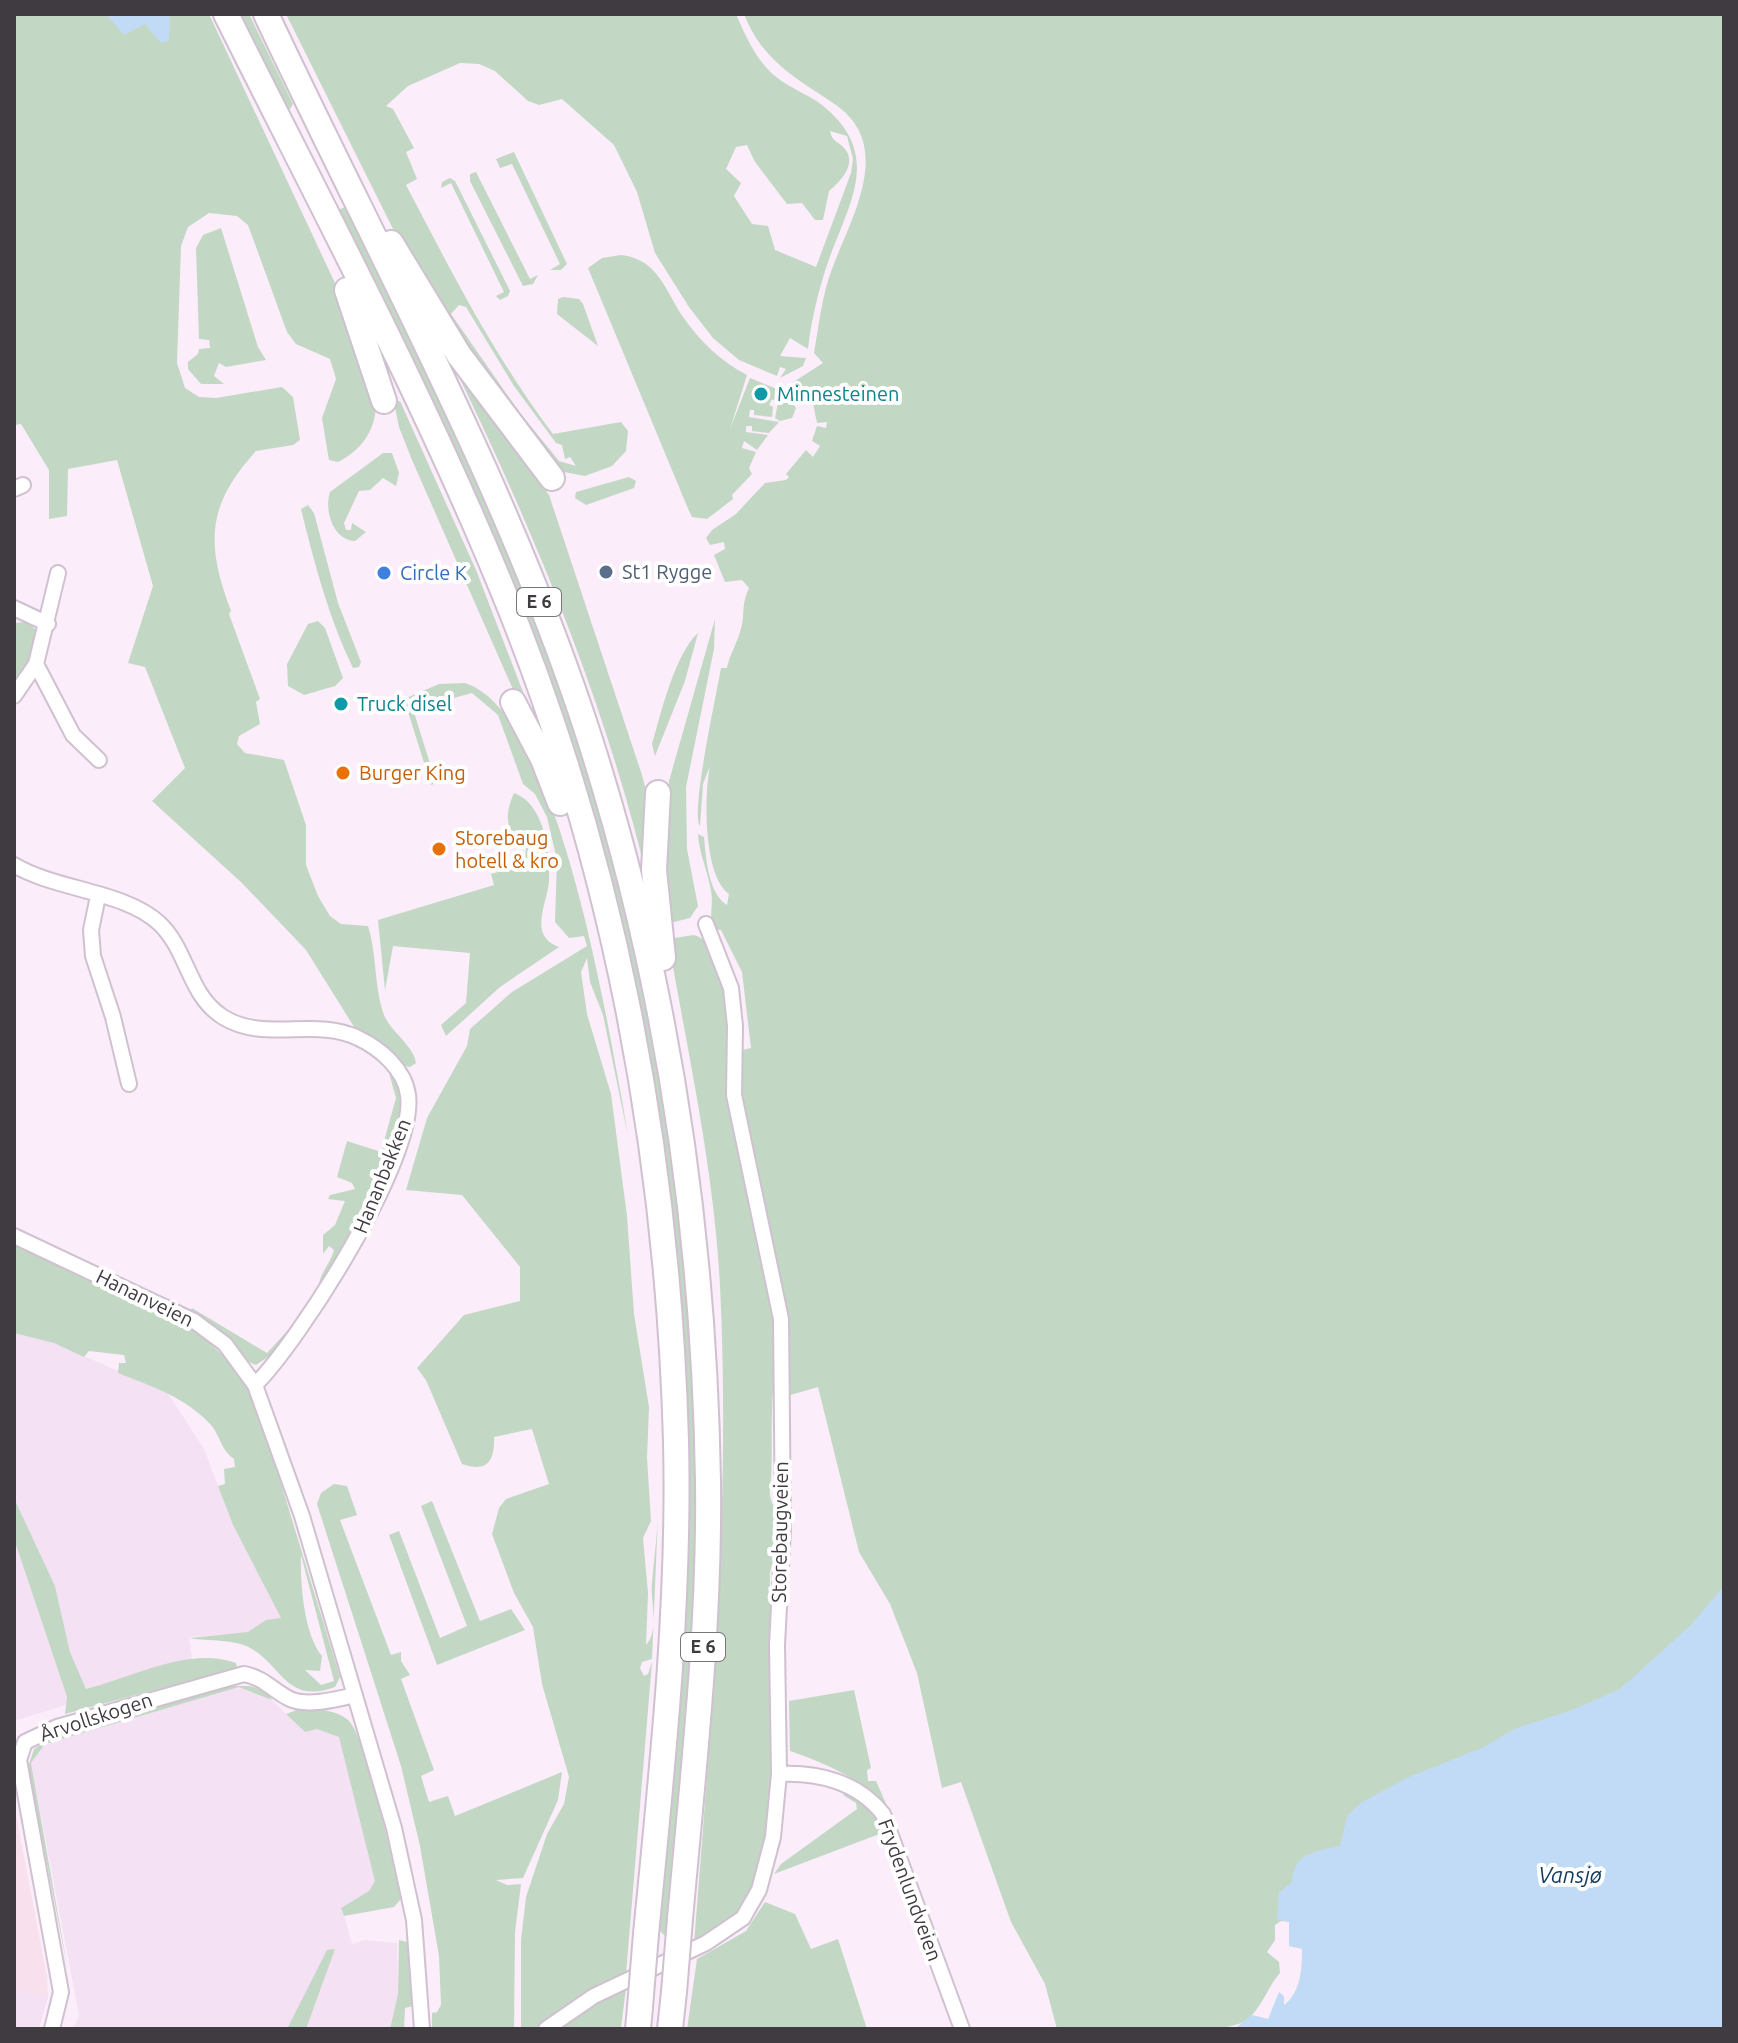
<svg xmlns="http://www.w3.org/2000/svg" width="1738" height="2043" font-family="Ubuntu,sans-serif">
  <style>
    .commercial { fill: #f8e0ec }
    .built { fill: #f5e1f4 }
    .green { fill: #c2d8c4; fill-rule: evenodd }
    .water { fill: #c1dbf6 }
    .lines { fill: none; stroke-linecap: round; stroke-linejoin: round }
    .minor-casing { stroke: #cfc1cf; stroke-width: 18 }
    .motorway-casing { stroke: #cfc1cf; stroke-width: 28 }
    .minor { stroke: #fff; stroke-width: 14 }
    .motorway { stroke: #fff; stroke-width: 24 }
    .motorway-bridge-casing { stroke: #cfc1cf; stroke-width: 28; stroke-linecap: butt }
    .motorway-bridge { stroke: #fff; stroke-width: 24 }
    .culture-dot { fill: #0f9aa8; stroke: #fff; stroke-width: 3 }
    .service-dot { fill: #5c6f8a; stroke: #fff; stroke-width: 3 }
    .shop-dot { fill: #3f7fe0; stroke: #fff; stroke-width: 3 }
    .food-dot { fill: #e8710a; stroke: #fff; stroke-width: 3 }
    .labels { text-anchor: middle; stroke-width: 8; stroke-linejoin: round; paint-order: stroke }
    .shield { fill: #fff; stroke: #797679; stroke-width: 2 }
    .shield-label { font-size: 18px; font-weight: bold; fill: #403b40 }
    .culture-label { font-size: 20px; fill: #0d838f; stroke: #fff; text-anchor: start }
    .service-label { font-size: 20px; fill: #4e5e75; stroke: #fff; text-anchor: start }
    .shop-label { font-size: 20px; fill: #366cbe; stroke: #fff; text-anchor: start }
    .food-label { font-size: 20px; fill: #c56008; stroke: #fff; text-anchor: start }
    .street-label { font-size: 20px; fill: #403b40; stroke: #fff }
    .water-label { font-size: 22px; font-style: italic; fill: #113b5e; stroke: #fff }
  </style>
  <rect width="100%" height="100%" fill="#fbedfa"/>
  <!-- commercial -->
  <path class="commercial" d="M 14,1805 L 47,1977 L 48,1997 L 14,1988 Z"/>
  <!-- built -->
  <path class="built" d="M 14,1333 L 54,1343 L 167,1392 L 204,1449 L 233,1525 L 282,1619 L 254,1632 L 189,1637 L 192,1659 L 86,1689 L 70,1652 L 55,1586 L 14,1498 Z
    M 14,1539 L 69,1704 L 14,1721 Z
    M 239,1686 L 268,1696 L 305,1732 L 317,1729 L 345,1733 L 377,1878 L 369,1891 L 342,1908 L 352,1944 L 364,1940 L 397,1943 L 398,1994 L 390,2029 L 73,2029 L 79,2015 L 31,1763 L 45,1744 Z
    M 14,1988 L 48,1997 L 39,2029 L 14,2029 Z"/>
  <!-- green -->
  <path class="green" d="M 14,14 L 209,14 L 349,313 L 376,407 C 374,433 361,450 338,462 L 329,460 L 322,418 L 336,379 L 330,359 L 296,344 L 287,332 L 248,225 L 237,216 L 209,213 L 188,227 L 181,246 L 177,363 L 185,388 L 199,397 L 216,398 L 282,387 L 293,397 L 300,440 L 293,445 L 256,451 C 206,506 206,544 231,611 L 229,614 L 260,699 L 256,702 L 260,724 L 239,736 L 237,744 L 245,753 L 284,760 L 306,825 L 306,865 L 318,896 L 330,916 L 341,924 L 368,926 C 377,955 374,987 384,1015 C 391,1032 414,1046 416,1063 L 410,1067 L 404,1066 L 356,1030 L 306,950 L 242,883 L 152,801 L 185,768 L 145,667 L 128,663 L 153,586 L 117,460 L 68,469 L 67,516 L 49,519 L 49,470 L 21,424 L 14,425 Z
    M 239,14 L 249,14 L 293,104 L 290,109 L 286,108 Z
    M 286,14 L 736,14 C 746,37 756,60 775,76 C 789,88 808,94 822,105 C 887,157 845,208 825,271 C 817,297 811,322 808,349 L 790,338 L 780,356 L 806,358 L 803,366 L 780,378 L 786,369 L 780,367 L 777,376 L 739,360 L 713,338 L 689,307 L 655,253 L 637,192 L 614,145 L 562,99 L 539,105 L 528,101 L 495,71 L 479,64 L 460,63 L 408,86 L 386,106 L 393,109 L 414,148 L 406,152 L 417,179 L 406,185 C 451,271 494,356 553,434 L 621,422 L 628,431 L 626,451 L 612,466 L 585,476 L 559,471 L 491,386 L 398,239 ZM 830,131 L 847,136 L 853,159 L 851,173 L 816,267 L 775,250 L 768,226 L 752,224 L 734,196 L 741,183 L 726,169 L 736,147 L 747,145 L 755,162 L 787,204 L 802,203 L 815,220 L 823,220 L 829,191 C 840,182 860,162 842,146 C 835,140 832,140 830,131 ZM 459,305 L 466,307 L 514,386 L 556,443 L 562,445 L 565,459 L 570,457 L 576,466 L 559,461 L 520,413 L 451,314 Z
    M 744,14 L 1724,14 L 1724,1607 L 1301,1947 L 1289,1946 L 1289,1922 L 1281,1921 L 1275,1925 L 1275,1940 L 1267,1952 L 1279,1962 L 1280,1973 C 1266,1989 1262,2009 1245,2021 C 1218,2038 1097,2029 1057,2029 L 1045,1984 L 1011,1922 L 961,1782 L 942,1788 L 917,1673 L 890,1604 L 859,1552 L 818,1387 L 787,1396 L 788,1314 L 737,1090 L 743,1050 L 751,1048 L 742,972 L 721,930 L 714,929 C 708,915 714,905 711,891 C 708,871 699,854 698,834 L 704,837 C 706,858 708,893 727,905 L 729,894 C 703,876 704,794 710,766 L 703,784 L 700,826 C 690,814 717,692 721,668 L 727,668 C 730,654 736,645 740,632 C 746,615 740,608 749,588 L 742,580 L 725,582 L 714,555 L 725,549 L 724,542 L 710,545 L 706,538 L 712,530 L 736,514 L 765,483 L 786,480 L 789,477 L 786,474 L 806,450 L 813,457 L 820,446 L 812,441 L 817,426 L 826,428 L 827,422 L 817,423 L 812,398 L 792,383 L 823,363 L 814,353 C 819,325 822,295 832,269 C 852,216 896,144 833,103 C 794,77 762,60 744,14 Z
    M 514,152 L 567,264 L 561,270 L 550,270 L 560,264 L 512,164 L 500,168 L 496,159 Z
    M 476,172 L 530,279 L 538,275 L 533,284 L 523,286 L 470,181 L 470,174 Z
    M 450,178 L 455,181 L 510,291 L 508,296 L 500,300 L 496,296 L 504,292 L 451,183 L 441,188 L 442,182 Z
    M 345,207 C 408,340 476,470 530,607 C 661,940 712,1302 690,1658 C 686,1721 680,1784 675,1847 C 672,1875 673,1909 665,1936 L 659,1930 L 675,1755 L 683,1336 L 659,1118 L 539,655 L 486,520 L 336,211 Z
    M 221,228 L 258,347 L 266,360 L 226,367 L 219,363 L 214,376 L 224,384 L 201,384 L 188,369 L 188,362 L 198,354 L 199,349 L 210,348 L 209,340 L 199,339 L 196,248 L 203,235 Z
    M 621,255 C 658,259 665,290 683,317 C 701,342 720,361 747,375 L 730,429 L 750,378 L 782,391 L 796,408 L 792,418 L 780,421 L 775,418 L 778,403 L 772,399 L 769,405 L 773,407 L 772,417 L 754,415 L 754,410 L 750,410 L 749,417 L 779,422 L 769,433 L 752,431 L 752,426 L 746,426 L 746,432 L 768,435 L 757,450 L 744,441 L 742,448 L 756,452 L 749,468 L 752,474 L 732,495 L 733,499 L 707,519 L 692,517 L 689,511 L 588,268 L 602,258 Z
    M 563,297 L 579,299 L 583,304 L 598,346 L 557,314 L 558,299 Z
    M 450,358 L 549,495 L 642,775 L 647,794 L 646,874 C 603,695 530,523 450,358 Z
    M 400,401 L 476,570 L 528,705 L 515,694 L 412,460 L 399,427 L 394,402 Z
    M 383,453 L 392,453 L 399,473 L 396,486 L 383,478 L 370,490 L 359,491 L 344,523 L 346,530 L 351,530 L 352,523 L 366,532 L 355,541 C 333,540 324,511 330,492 Z
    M 629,477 L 636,481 L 634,488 L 586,505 L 575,498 L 576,492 Z
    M 308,505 L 314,513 L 338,603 L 361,662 L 359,667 L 353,668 C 329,619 314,562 301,509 Z
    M 715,619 L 714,649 L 686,787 L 687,849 L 698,906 L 690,918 L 666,924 L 663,829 L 669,781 Z
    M 318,621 L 325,628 L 343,678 L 335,686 L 304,695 L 288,686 L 287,664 L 308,624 Z
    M 27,622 L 37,631 L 33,657 L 14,689 L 14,623 Z
    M 698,633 L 685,681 L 655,756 L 652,744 C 661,713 675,654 698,633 Z
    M 465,683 C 557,712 605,1011 622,1100 L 628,1136 L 603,1015 L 590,982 L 587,958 L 581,972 L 587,1014 L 611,1094 L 627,1216 L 634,1314 L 649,1407 L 647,1458 L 651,1521 L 643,1538 L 648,1593 L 646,1645 C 660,1629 650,1602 652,1583 C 654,1560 657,1537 658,1514 L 652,1659 L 642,1662 L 640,1668 L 644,1676 L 648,1674 L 652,1662 L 626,1974 L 535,2029 L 521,2029 L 521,1940 L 526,1897 L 547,1834 L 564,1804 L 569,1777 L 542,1684 L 533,1627 L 514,1593 L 492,1534 L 499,1508 L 506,1499 L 549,1484 L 532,1429 L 494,1437 C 495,1461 487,1473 462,1464 L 426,1380 L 417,1368 L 464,1315 L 520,1301 L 520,1267 L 462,1195 L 406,1190 L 427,1118 L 467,1046 L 470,1029 L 512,992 L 587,946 L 584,936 L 569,938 L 555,922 L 557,860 L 547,817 L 535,794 L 523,784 L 498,715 L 472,693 L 413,709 L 436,783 L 431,785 L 404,699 L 439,684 Z
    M 514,793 C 545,804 550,853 549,881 C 548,902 527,936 559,947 L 500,987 L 446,1036 L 441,1025 L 466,1003 L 470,953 L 393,946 L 385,990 L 378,920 L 494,885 L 491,874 L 525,864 L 526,847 C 505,833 504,815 514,793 Z
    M 694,935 C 727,945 731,1014 730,1044 C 730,1058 725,1072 727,1086 C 735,1163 766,1237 775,1313 C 779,1348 772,1381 772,1416 C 771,1444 773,1462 770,1489 C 769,1499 773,1503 775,1512 C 780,1530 775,1555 770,1572 C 769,1641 786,1867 740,1914 C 728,1926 708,1935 694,1944 C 711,1725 731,1506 720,1286 C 714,1169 688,1054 668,939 Z
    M 393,1071 C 396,1078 401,1087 402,1094 C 408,1126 337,1258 319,1290 C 317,1276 330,1265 334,1250 L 329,1246 L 323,1254 L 323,1235 L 335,1225 L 345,1201 L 328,1199 L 330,1195 L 355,1189 L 352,1183 L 337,1177 L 347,1141 L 381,1152 L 396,1098 L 389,1073 Z
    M 14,1244 L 190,1326 L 233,1364 L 249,1391 L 268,1441 L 340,1677 L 335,1687 C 287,1705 281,1665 252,1649 C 234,1638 209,1642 190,1638 L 248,1632 L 266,1620 L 281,1618 L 233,1525 L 218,1486 L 225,1484 L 224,1469 L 235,1467 L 234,1459 C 220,1449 221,1436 210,1424 C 185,1397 151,1386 118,1373 L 119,1363 L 126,1363 L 124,1355 L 89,1351 L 84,1357 L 54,1343 L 14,1333 ZM 301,1555 L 334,1681 L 321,1685 L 305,1670 L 320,1671 L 322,1656 C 304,1635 300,1583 301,1555 Z
    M 192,1308 L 267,1353 L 290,1328 L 271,1355 L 256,1365 L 249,1362 L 226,1335 L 190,1311 Z
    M 334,1484 L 347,1486 L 357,1515 L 340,1520 L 391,1655 L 401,1652 L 401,1661 L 410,1675 L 401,1679 L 434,1770 L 421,1776 L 429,1802 L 448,1796 L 455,1816 L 562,1772 L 558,1800 L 523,1878 L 496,1880 L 507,1885 L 521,1884 L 515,1932 L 514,2029 L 432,2029 L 432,2013 L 437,2012 L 441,2005 L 439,1956 L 420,1846 L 401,1766 L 317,1504 L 321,1493 Z
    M 14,1498 L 55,1586 L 70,1652 L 86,1689 C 132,1678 188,1646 236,1663 L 237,1668 L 65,1714 L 67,1697 L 14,1539 Z
    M 432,1501 L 480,1621 L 511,1609 L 525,1630 L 437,1665 L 389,1535 L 399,1531 L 440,1638 L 467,1626 L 421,1506 Z
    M 227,1686 L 250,1686 L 268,1692 L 272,1700 L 239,1687 L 45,1744 L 31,1763 L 68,1971 L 28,1767 L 34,1749 L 52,1737 Z
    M 854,1690 L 871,1768 L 867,1770 L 868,1781 L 876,1781 L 887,1806 C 859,1778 827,1764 790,1751 L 789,1701 Z
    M 302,1708 C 317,1709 338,1710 349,1721 C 368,1742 393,1866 401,1899 L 394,1907 L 344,1916 L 341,1908 L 369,1891 L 375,1881 L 339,1737 L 317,1729 L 305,1732 L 286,1714 Z
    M 847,1791 L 874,1812 L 882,1833 L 774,1874 L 781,1864 L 857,1809 L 856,1803 L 843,1795 Z
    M 765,1902 L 795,1914 L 811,1949 L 838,1939 L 867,2029 L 687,2029 L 697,1959 L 746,1931 Z
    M 399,1940 L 407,1942 L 413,2006 L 405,2008 L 404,2029 L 390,2029 L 398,1994 Z
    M 335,1949 L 306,2029 L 287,2029 L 327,1950 Z
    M 626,1987 L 621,2029 L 555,2029 Z"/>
  <!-- water -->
  <path class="water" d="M 106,14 L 170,14 L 169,40 L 161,43 L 145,24 L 124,35 Z
    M 1724,1586 L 1724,2029 L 1234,2029 L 1252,2015 L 1268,2019 L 1279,1992 L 1284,1996 L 1284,2005 C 1301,1992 1302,1969 1302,1949 L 1289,1946 L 1289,1922 L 1277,1919 L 1279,1893 L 1292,1882 C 1293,1851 1320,1851 1340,1846 L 1347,1816 L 1362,1802 L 1409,1777 L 1484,1747 L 1514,1729 L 1572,1710 L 1620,1689 L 1690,1626 Z"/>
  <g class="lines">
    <!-- minor casing -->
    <g class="minor-casing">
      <path id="minor" d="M 14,489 L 23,485
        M 14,608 L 48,624
        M 36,664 L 73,735 L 99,760
        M 14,696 L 36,664 L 58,573
        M 14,865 C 56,890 124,891 159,923 C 188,950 188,995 223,1017 C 264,1043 316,1017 358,1038 C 380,1048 405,1070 408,1095 C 417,1157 300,1340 255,1385
        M 98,896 L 91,930 L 93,956 L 113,1017 L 129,1084
        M 14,1236 L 194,1321 L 225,1344 L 255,1385 L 302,1516 L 394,1828 L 414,1920 L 422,2029
        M 779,1774 C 818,1772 858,1782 883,1814 L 962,2029
        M 52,2029 L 61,1992 L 19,1760 L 25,1742 L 57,1727 L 244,1674 C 265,1678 273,1691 290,1699 C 307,1707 338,1699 355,1695
        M 546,2029 L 594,1996 L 706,1943 L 743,1918 L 759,1890 L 773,1837 L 779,1774 L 777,1645 L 783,1529 L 781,1319 L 734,1095 L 735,1026 L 731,988 L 706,924"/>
    </g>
    <!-- motorway casing -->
    <g class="motorway-casing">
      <path id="motorway" d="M 226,14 C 320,203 421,391 501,586 C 613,856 668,1151 676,1441 C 680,1606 662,1770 646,1934
        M 266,14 C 378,253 511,492 591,743 C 667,982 704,1231 708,1481 C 710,1627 693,1773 680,1919
        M 391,243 L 459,355 L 552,478
        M 347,290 L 384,401
        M 513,702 L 543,759 L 560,803
        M 658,793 L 654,870 L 663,958
        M 638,2029 L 640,2007
        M 670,2029 L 674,1992"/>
    </g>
    <!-- minor -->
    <use href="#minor" class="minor"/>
    <!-- motorway -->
    <use href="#motorway" class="motorway"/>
    <!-- motorway-bridge casing -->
    <g class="motorway-bridge-casing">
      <path id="motorway-bridge" d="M 674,1992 L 680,1919
        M 640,2007 L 646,1934"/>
    </g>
    <!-- motorway-bridge -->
    <use href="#motorway-bridge" class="motorway-bridge"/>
  </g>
  <!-- markers -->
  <g class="culture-dot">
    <circle cx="761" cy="394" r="8"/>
    <circle cx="341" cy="704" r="8"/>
  </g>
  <circle class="service-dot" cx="606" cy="572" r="8"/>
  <circle class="shop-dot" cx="384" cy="573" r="8"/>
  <g class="food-dot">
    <circle cx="343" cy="773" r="8"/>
    <circle cx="439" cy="849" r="8"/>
  </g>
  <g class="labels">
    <!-- shield labels -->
    <g class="shield">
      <rect x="517" y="588" width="44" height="28" rx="6"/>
      <rect x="681" y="1633" width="44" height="28" rx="6"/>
    </g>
    <g class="shield-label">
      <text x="539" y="608">E 6</text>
      <text x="703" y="1653">E 6</text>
    </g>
    <!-- culture labels -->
    <g class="culture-label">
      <text x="777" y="401">Minnesteinen</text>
      <text x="357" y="711">Truck disel</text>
    </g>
    <!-- service labels -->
    <g class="service-label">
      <text x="622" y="579">St1 Rygge</text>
    </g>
    <!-- shop labels -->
    <g class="shop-label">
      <text x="400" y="580">Circle K</text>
    </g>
    <!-- food labels -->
    <g class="food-label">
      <text x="359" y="780">Burger King</text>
      <text x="455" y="845">Storebaug<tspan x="455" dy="23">hotell &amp; kro</tspan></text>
    </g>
    <!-- street labels -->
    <g class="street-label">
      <text transform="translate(382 1176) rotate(-68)" y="7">Hananbakken</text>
      <text transform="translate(145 1298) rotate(26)" y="7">Hananveien</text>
      <text transform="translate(780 1532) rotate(-89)" y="7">Storebaugveien</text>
      <text transform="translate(96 1717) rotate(-18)" y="7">Årvollskogen</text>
      <text transform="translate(910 1890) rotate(70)" y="7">Frydenlundveien</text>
    </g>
    <!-- water labels -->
    <g class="water-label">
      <text x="1570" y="1883">Vansjø</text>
    </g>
  </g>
  <!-- border -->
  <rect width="1738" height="2043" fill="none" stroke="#403b40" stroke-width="32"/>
</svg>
